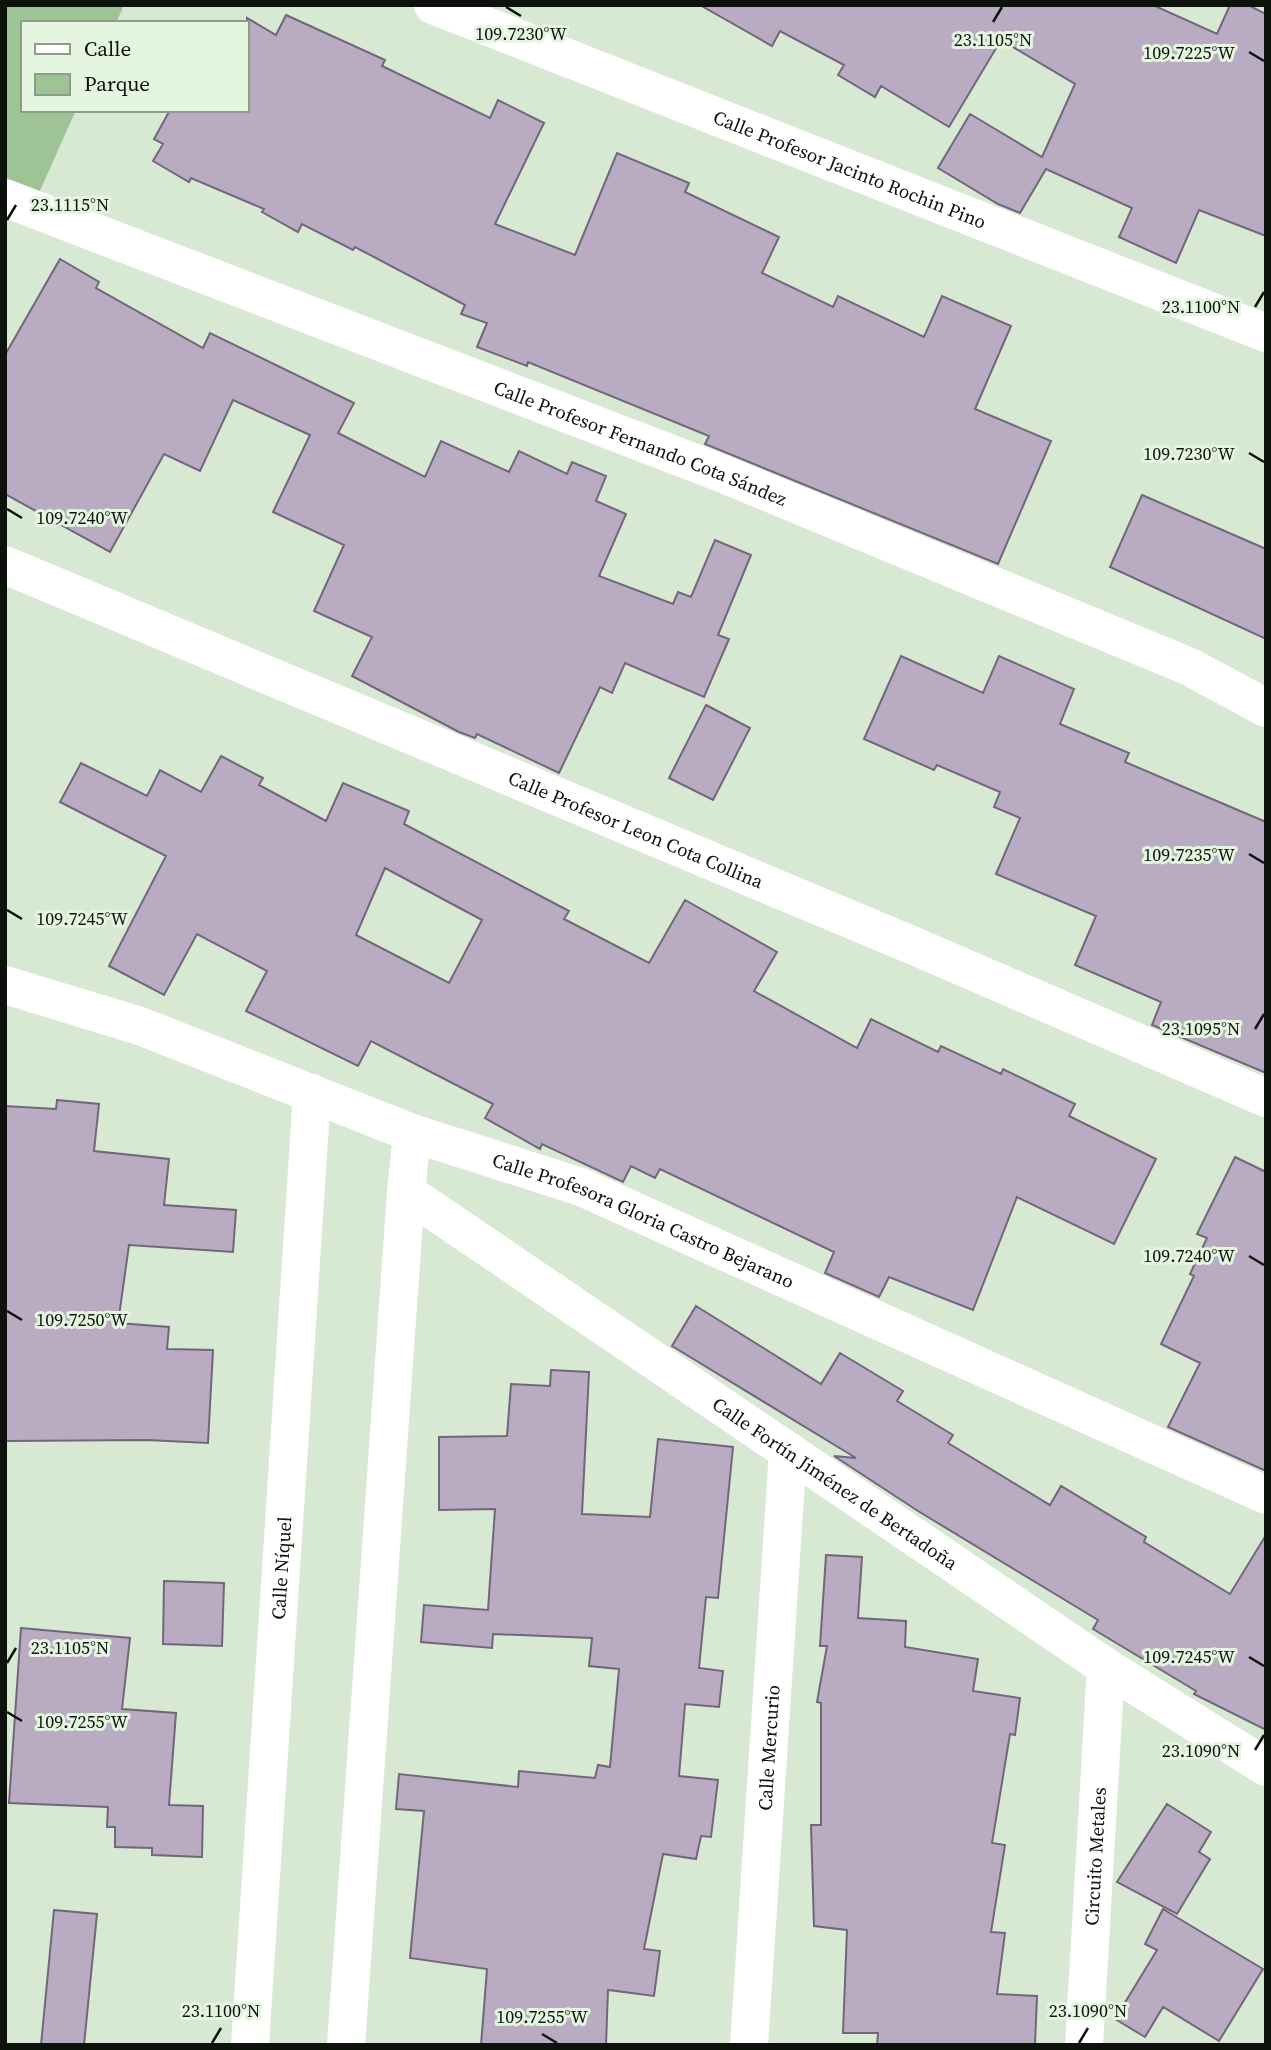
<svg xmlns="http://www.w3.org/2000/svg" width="1271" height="2050" font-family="'Source Serif 4',serif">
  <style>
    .green { fill: #9ec496 }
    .building { fill: #b9acc2; stroke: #72667a; stroke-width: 2; fill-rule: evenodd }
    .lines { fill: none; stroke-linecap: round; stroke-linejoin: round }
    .minor { stroke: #fff; stroke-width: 38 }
    .tertiary { stroke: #fff; stroke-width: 38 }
    .ticks { fill: none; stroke: #0d130c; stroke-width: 2.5 }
    .labels { text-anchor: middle; stroke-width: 6; stroke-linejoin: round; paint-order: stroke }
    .street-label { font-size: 19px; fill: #0d130c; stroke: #e4f5e0 }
    .ticks-label { font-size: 18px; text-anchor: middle; fill: #0d130c; stroke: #e4f5e0; stroke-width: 6; stroke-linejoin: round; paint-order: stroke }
  </style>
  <rect width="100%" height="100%" fill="#d7e8d3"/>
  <!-- green -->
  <path class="green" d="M 5,5 L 124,5 L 116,23 L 23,23 L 23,110 L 76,110 L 34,204 L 5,192 Z"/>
  <!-- building -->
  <path class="building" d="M 700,5 L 1153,5 L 1217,34 L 1230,5 L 1248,5 L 1266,14 L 1266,236 L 1199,210 L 1176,263 L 1119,237 L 1132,208 L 1046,169 L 1020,213 L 998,204 L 938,168 L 970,114 L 1042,157 L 1075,84 L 1001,40 L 949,127 L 881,86 L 875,97 L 838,75 L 844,65 L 780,31 L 772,46 Z
    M 286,15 L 385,60 L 382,66 L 490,118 L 498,100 L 544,123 L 495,224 L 575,255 L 617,153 L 689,183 L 685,192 L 779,237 L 762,273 L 833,307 L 838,296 L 924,337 L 942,296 L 1011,326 L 975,409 L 1051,441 L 998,564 L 705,444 L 709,436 L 528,362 L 527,366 L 477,347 L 487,323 L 461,314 L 465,305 L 355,247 L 353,250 L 302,224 L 298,232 L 262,212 L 264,209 L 191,178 L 189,182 L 153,161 L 163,144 L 154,139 L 170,110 L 247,110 L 247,18 L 276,35 Z
    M 60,259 L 99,282 L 96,288 L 203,348 L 210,333 L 354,403 L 338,433 L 425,477 L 441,441 L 509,472 L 519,451 L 567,474 L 572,462 L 606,476 L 596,501 L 626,514 L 599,576 L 673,604 L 678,592 L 691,597 L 715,540 L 751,555 L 718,635 L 729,639 L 704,697 L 625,663 L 612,693 L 600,687 L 559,773 L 477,734 L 475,738 L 459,732 L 352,676 L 372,637 L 314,611 L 344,545 L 273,512 L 310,435 L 233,400 L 200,471 L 164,454 L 110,552 L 5,494 L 5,355 Z
    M 1142,495 L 1266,549 L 1266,639 L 1110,567 Z
    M 901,656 L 983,693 L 999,656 L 1074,689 L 1060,724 L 1129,753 L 1125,762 L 1266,822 L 1266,1073 L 1152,1025 L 1161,1002 L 1075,965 L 1096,916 L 996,874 L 1020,818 L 994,807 L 1000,792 L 937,765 L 934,770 L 864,739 Z
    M 706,705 L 750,728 L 713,800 L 669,778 Z
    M 221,756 L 263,778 L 259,785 L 326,821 L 343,783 L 409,811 L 404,824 L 569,911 L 564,919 L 649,963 L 685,900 L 777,952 L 754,991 L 857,1048 L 871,1019 L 938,1052 L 941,1046 L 1001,1074 L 1003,1069 L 1075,1104 L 1069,1116 L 1156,1159 L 1114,1244 L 1017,1197 L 973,1310 L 889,1277 L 879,1297 L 825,1273 L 834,1252 L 660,1169 L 655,1178 L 631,1166 L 623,1182 L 542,1144 L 540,1149 L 485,1118 L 493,1104 L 371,1041 L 358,1066 L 246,1011 L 267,971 L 197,934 L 164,995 L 109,966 L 166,856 L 60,802 L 81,763 L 147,796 L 160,770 L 201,792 ZM 385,868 L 482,920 L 449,983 L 356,935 Z
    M 57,1100 L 99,1104 L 94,1151 L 169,1159 L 164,1205 L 236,1210 L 233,1252 L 129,1245 L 118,1323 L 169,1327 L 167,1349 L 213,1350 L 208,1443 L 147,1440 L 5,1441 L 5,1106 L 56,1109 Z
    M 1235,1157 L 1266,1172 L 1266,1471 L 1168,1427 L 1200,1363 L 1161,1344 L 1194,1276 L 1190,1274 L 1207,1238 L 1197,1234 Z
    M 696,1306 L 821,1384 L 840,1353 L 903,1391 L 897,1401 L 953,1435 L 948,1443 L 1050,1505 L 1061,1486 L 1146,1537 L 1144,1542 L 1230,1594 L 1266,1535 L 1266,1730 L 1194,1694 L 1196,1691 L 1093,1629 L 1098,1620 L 918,1511 L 834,1456 L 856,1458 L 672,1346 Z
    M 551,1370 L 589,1372 L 582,1514 L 650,1517 L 658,1439 L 733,1447 L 718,1598 L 706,1597 L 699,1668 L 723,1671 L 719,1707 L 685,1704 L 679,1776 L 718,1780 L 711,1837 L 701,1836 L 696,1859 L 663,1854 L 644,1949 L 660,1951 L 654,1996 L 608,1990 L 606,2045 L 481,2045 L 487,1969 L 410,1958 L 424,1811 L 396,1809 L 399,1774 L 518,1787 L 519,1771 L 595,1778 L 598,1765 L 610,1767 L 619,1669 L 589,1666 L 592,1638 L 493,1634 L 492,1648 L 421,1642 L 424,1605 L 488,1610 L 495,1509 L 439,1510 L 439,1437 L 507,1436 L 511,1384 L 550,1386 Z
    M 826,1555 L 862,1557 L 858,1618 L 906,1621 L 905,1647 L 978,1659 L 973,1691 L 1020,1698 L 1015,1735 L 1010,1734 L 992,1843 L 1005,1845 L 991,1932 L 1005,1933 L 997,1994 L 1037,1996 L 1035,2045 L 877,2045 L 878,2033 L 843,2033 L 847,1930 L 814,1926 L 811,1825 L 821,1825 L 821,1703 L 817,1702 L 827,1646 L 820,1646 Z
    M 164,1581 L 224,1583 L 222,1646 L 163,1644 Z
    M 21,1628 L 130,1638 L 122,1709 L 176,1713 L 169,1805 L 203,1806 L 202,1857 L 152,1855 L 152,1848 L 115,1847 L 115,1827 L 107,1827 L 108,1807 L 9,1803 Z
    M 1167,1804 L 1211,1832 L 1199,1852 L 1210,1859 L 1177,1914 L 1117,1882 Z
    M 1163,1909 L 1263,1969 L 1219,2041 L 1163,2007 L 1145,2037 L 1115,2019 L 1157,1950 L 1145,1944 Z
    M 54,1910 L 97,1914 L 84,2045 L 41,2045 Z"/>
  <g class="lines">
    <!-- minor -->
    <g class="minor">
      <path id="s1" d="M 433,5 L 1266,333"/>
      <path id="s2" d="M 5,198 L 721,473 L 1190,667 L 1266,708"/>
      <path id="s3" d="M 5,565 L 914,946 L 1266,1098"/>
      <path id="s4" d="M 5,985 L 140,1026 L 412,1133 L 581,1187 L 1266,1495"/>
      <path id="s5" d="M 412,1133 L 406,1192 L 1106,1667 L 1266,1767"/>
      <path id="s6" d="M 749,2045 L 788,1451"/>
      <path id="s7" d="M 1084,2045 L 1106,1667"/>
    </g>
    <!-- tertiary -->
    <g class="tertiary">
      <path id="s8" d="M 250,2045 L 312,1093"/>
      <path d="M 346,2045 L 406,1192"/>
    </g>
  </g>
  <!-- ticks -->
  <path class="ticks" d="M 506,7 L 521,16M 993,22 L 1002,7M 1249,52 L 1264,61M 7,220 L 16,205M 1255,307 L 1264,292M 1249,453 L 1264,462M 7,509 L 22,518M 1249,854 L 1264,863M 7,910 L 22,919M 1255,1029 L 1264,1014M 1249,1256 L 1264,1265M 7,1311 L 22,1320M 1249,1657 L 1264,1666M 7,1663 L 16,1648M 7,1712 L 22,1721M 1255,1750 L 1264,1735M 542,2034 L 557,2043M 212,2043 L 221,2028M 1079,2043 L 1088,2028"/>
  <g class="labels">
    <!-- street labels -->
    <g class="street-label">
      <text dy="7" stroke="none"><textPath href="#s1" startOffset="448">Calle Profesor Jacinto Rochin Pino</textPath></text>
      <text dy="7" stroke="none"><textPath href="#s2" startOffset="681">Calle Profesor Fernando Cota Sández</textPath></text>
      <text dy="7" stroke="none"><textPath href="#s3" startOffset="684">Calle Profesor Leon Cota Collina</textPath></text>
      <text dy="7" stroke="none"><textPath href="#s4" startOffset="681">Calle Profesora Gloria Castro Bejarano</textPath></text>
      <text dy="7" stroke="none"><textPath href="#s5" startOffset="578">Calle Fortín Jiménez de Bertadoña</textPath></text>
      <text dy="7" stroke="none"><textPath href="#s8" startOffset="478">Calle Níquel</textPath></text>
      <text dy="7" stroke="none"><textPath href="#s6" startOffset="298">Calle Mercurio</textPath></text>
      <text dy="7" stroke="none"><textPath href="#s7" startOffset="189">Circuito Metales</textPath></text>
    </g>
  </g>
  <g class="ticks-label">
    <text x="521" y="40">109.7230°W</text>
    <text x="993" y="46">23.1105°N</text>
    <text x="1189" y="59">109.7225°W</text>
    <text x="70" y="211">23.1115°N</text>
    <text x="1201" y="313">23.1100°N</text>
    <text x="1189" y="460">109.7230°W</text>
    <text x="82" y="524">109.7240°W</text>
    <text x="1189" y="861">109.7235°W</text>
    <text x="82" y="925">109.7245°W</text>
    <text x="1201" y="1035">23.1095°N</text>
    <text x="1189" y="1262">109.7240°W</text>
    <text x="82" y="1326">109.7250°W</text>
    <text x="70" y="1654">23.1105°N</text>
    <text x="1189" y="1663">109.7245°W</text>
    <text x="82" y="1728">109.7255°W</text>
    <text x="1201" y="1757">23.1090°N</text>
    <text x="221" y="2017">23.1100°N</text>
    <text x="1088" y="2017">23.1090°N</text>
    <text x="542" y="2023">109.7255°W</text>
  </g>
  <!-- border -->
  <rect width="1271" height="2050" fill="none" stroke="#0d130c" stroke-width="14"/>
  <!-- legend -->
  <rect x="21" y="21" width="228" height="91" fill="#e4f5e0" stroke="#8e9b8b" stroke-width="2"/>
  <rect x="35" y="44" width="35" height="10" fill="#ffffff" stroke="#8e9b8b" stroke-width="2"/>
  <text x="84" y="56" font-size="21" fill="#0d130c">Calle</text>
  <rect x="35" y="74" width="35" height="21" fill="#9ec496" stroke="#8e9b8b" stroke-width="2"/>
  <text x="84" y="91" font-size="21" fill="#0d130c">Parque</text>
</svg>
